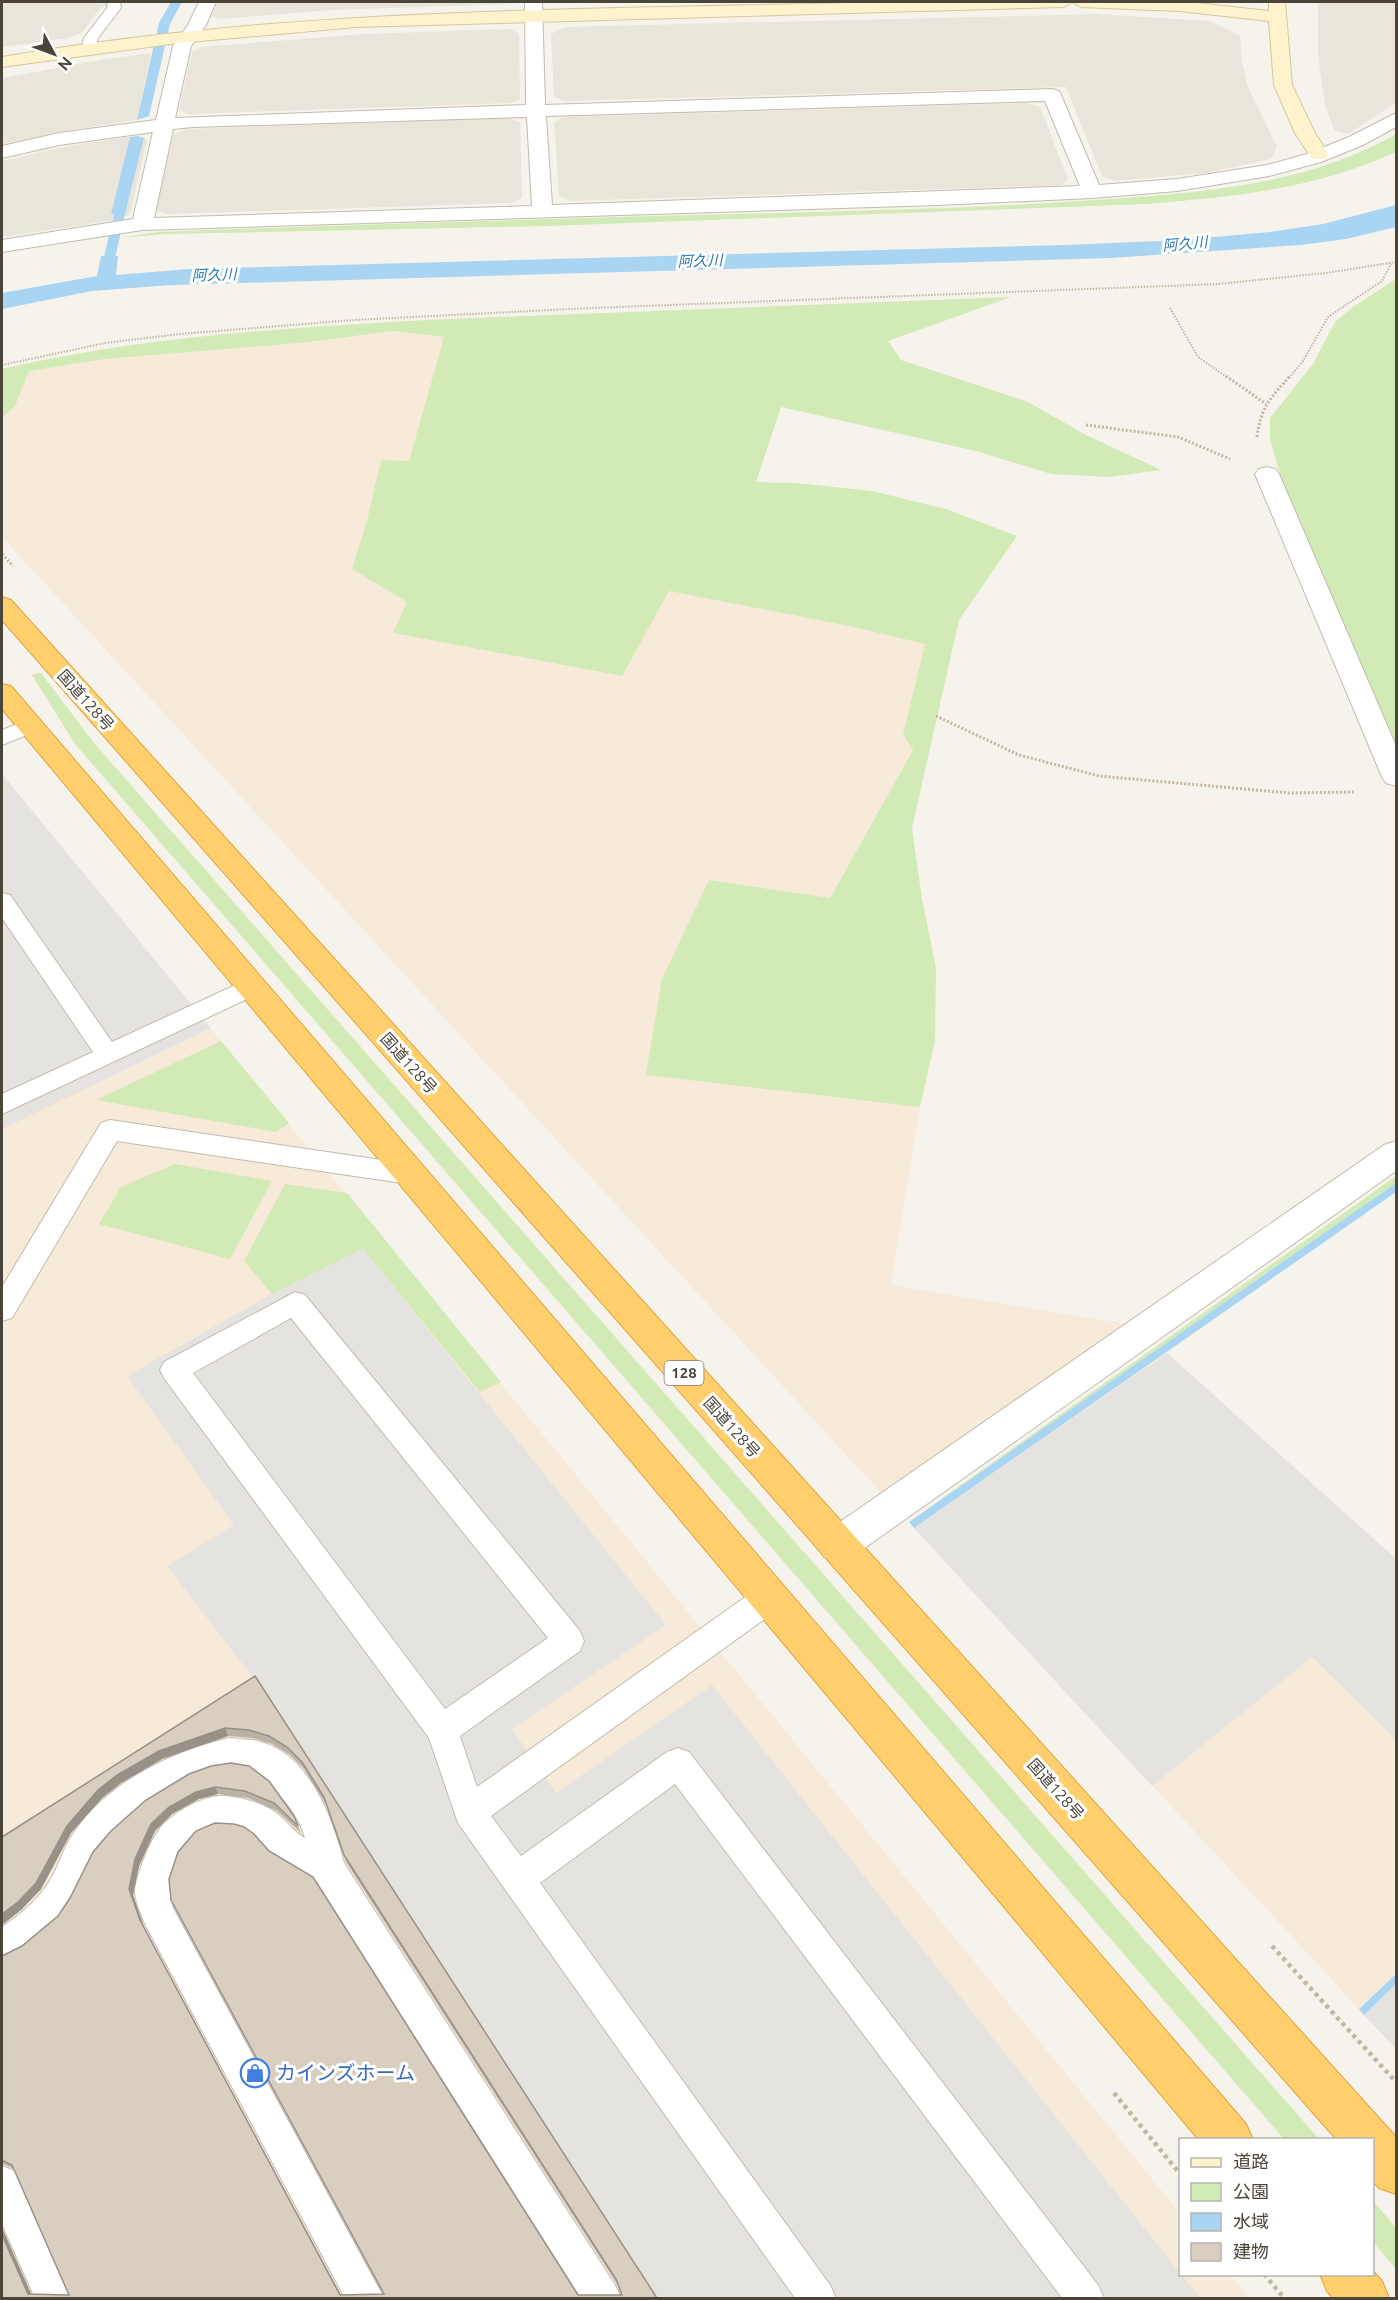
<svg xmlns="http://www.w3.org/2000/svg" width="1398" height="2300" font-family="Ubuntu,'Noto Sans JP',sans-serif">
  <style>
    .residential { fill: #eae5da }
    .commercial { fill: #f7ead8 }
    .green { fill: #d2eab5 }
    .parking { fill: #e5e3e0 }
    .water { fill: #a9d4f2 }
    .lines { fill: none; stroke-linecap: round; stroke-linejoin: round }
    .stream { fill: #a9d4f2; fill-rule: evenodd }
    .lane-casing { stroke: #c2bbae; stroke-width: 2 }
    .street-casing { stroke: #c2bbae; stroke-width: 2 }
    .secondary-casing { stroke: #d6c79b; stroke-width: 2 }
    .highway-casing { stroke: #e0a43c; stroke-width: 2 }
    .path-far2 { stroke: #c4b79f; stroke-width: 2; stroke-dasharray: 1.5 1.5; stroke-linecap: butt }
    .path-far1 { stroke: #c4b79f; stroke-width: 3; stroke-dasharray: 2 2; stroke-linecap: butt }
    .path { stroke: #c4b79f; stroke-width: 4.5; stroke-dasharray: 4 4; stroke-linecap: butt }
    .lane { fill: #fff; fill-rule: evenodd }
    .street { fill: #fff; fill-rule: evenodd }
    .secondary { fill: #fff3cd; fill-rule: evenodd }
    .highway { fill: #ffcf6e; fill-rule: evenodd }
    .wall { fill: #bab2a6 }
    .shaded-wall { fill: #979187 }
    .building { fill: #d8cfc1; stroke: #979187; stroke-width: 1.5 }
    .labels { text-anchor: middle; stroke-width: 6; stroke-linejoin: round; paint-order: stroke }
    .far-water-label { font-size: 15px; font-style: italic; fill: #2e7ab2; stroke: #fff }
    .shield { fill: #fff; stroke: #817c74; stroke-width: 1.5 }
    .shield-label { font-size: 15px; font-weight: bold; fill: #4b4439 }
    .street-label { font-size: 16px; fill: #4b4439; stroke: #fff }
    .near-shop-label { font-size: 20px; fill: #366cbe; stroke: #fff; text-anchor: start }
  </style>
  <rect width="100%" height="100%" fill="#f6f3ec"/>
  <!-- residential -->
  <path class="residential" d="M 2,2 L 106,2 L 109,5 L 100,8 L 82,33 L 68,38 L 2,47 Z
    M 218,2 L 515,2 L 509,4 L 331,10 L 220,19 L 212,16 Z
    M 1318,2 L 1396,2 L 1396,103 L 1348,134 L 1334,130 L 1325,105 L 1318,56 Z
    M 1095,14 L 1210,21 L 1240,36 L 1242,61 L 1247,85 L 1277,147 L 1271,159 L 1206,173 L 1115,181 L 1102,176 L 1066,87 L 564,101 L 554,97 L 551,34 L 565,27 Z
    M 510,29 L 519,34 L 520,99 L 511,103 L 189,114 L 179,110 L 192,52 L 202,47 L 364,34 Z
    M 151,53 L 137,120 L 69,130 L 2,144 L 2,78 L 106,59 Z
    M 1027,103 L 1040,107 L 1068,179 L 1061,185 L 571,201 L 559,196 L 554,122 L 564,117 Z
    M 508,118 L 520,122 L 522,198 L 512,203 L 166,214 L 156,210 L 173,135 L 186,129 Z
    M 130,137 L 112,213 L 124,213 L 144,138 L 147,140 L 130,214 L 115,220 L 2,237 L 2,161 L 74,145 Z"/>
  <!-- commercial -->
  <path class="commercial" d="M 393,331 L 444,337 L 409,461 L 368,517 L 352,569 L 407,602 L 394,633 L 621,676 L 669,591 L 849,626 L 925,644 L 903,734 L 913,749 L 829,899 L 709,880 L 646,1075 L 920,1107 L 891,1285 L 1127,1324 L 883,1495 L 2,537 L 2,418 L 15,406 L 28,371 L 105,359 L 300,343 Z
    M 2,774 L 1180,2213 L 1180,2274 L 1230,2275 L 1250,2298 L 2,2298 Z
    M 1167,1353 L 1396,1559 L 1396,1974 L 1359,2009 L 914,1528 Z"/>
  <!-- green -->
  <path class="green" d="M 1396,134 L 1396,152 C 1316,189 1232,197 1145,204 L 549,226 L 167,234 L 117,238 L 2,255 L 158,232 C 365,224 572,218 779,213 C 879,210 980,208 1080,201 C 1185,194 1303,188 1396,134 Z
    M 1396,279 L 1396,743 L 1287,500 L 1270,439 L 1270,418 L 1313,364 L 1335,322 L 1353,307 Z
    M 1011,297 L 888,341 L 901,360 L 1026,401 L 1086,435 L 1161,470 L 1110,477 L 1051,474 L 976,451 L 781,407 L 756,482 L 796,483 L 872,491 L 946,509 L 1017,536 L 959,620 L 912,828 L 922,899 L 936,968 L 935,1041 L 920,1107 L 646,1075 L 662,979 L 709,880 L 830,898 L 913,750 L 903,734 L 925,644 L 849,626 L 669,591 L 622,676 L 393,633 L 407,602 L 352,569 L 368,517 L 381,460 L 409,461 L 444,337 L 393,331 L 300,343 L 105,359 L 29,371 L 15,406 L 2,418 L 2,369 C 148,335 298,327 448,319 Z
    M 37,673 L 41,673 L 94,743 L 1319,2139 L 1284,2139 L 75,744 L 32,675 Z
    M 221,1041 L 289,1123 L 276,1132 L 96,1100 Z
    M 175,1164 L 272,1181 L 230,1259 L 99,1224 L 121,1187 Z
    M 1396,1176 L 1396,1183 L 909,1522 Z
    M 285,1184 L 347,1193 L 501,1382 L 480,1392 L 363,1249 L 272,1294 L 244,1261 Z
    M 1373,2200 L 1396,2228 L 1396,2269 L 1373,2242 Z"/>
  <!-- parking -->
  <path class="parking" d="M 2,774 L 211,1028 L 2,1129 Z
    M 363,1249 L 666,1625 L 512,1729 L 556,1793 L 712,1685 L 1200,2298 L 654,2298 L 258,1684 L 167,1566 L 234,1525 L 127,1376 L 272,1294 Z
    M 1167,1353 L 1396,1559 L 1396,1740 L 1312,1657 L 1152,1786 L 914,1528 Z
    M 1396,1984 L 1396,2049 L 1364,2015 Z"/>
  <!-- water -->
  <path class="water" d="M 171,2 L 182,2 L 170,24 L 149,116 L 137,120 L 159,23 Z
    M 138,136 L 144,138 L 125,213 L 111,214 L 130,137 Z
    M 1396,205 L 1396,227 L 1346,239 L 1301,245 L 1111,258 L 172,285 L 92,291 L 2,309 L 2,293 L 97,276 L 101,256 L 118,256 L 116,275 L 189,269 L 1066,245 L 1181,240 L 1270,232 L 1323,224 Z
    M 1396,1183 L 1396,1192 L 914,1528 L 909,1522 Z
    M 1396,1974 L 1396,1984 L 1364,2015 L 1359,2009 Z"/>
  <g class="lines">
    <!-- stream -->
    <path class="stream" d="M 125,188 L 130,191 L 110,281 L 104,284 L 98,281 L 120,191 Z"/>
    <!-- lane casing -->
    <g class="lane-casing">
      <path id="lane" d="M 108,2 L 120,2 L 121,8 L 98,38 L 94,50 L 84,50 L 82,47 L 84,38 L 107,8 Z
        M 30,719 L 37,721 L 41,726 L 37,731 L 2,745 L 2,730 Z
        M 2,893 L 10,895 L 112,1042 L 246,980 L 254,977 L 262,980 L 266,986 L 262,992 L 2,1114 L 2,1094 L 93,1052 L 2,918 Z
        M 110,1120 L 409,1164 L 418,1167 L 422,1174 L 418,1181 L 409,1184 L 117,1141 L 12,1318 L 2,1321 L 2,1287 L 101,1123 Z
        M 295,1292 L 305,1295 L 580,1631 L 584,1641 L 580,1651 L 460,1736 L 477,1787 L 758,1588 L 769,1584 L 780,1588 L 784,1598 L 780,1608 L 491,1816 L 521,1856 L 667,1752 L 678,1748 L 689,1752 L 1098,2285 L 1104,2298 L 1062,2298 L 675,1784 L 540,1883 L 830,2285 L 836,2298 L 795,2298 L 458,1823 L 429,1738 L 164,1378 L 160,1370 L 164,1362 ZM 291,1318 L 548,1638 L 445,1709 L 193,1373 Z
        M 229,1738 C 237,1739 245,1739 252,1740 C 308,1749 332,1816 344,1863 L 615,2285 L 621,2298 L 581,2298 L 317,1882 C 303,1873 287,1865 273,1856 C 266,1851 263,1843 257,1838 C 234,1819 199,1827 184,1851 C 171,1870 167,1887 173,1908 L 384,2298 L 345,2298 L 146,1926 C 142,1916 135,1902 135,1891 C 136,1875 151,1839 161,1827 C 174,1812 206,1794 226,1796 C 244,1798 268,1804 281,1817 C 290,1825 294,1832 305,1838 C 301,1823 293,1811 283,1799 C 275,1788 266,1776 253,1771 C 207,1753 128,1817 101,1850 C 84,1871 80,1900 61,1921 C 46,1938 23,1956 2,1963 L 2,1927 C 22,1913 41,1898 53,1875 C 60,1862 64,1847 73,1834 C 106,1783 172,1751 229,1738 Z
        M 2,2166 L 15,2171 L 73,2298 L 35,2298 L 2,2224 Z"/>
    </g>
    <!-- street casing -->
    <g class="street-casing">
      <path id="street" d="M 199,2 L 216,2 L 206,25 L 191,46 L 175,118 L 526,105 L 525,2 L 542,2 L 545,105 L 1052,89 L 1059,91 L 1061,95 L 1099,185 L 1177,179 L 1267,165 L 1307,154 L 1349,137 L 1396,113 L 1396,127 L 1363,145 L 1321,162 L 1269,176 L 1177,191 L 1092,198 L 937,205 L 142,230 L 2,252 L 2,240 L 133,219 L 153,132 L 59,145 L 2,158 L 2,146 L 59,133 L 156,120 L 173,46 L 188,25 ZM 1045,101 L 1080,186 L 552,205 L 546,116 ZM 527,117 L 532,206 L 154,218 L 173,129 L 193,127 Z
        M 1267,467 L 1275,469 L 1279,474 L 1396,746 L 1396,786 L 1386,783 L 1382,777 L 1255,474 L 1259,469 Z
        M 1396,1141 L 1396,1171 L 852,1557 L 838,1562 L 824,1557 L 819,1545 L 824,1533 L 1384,1145 Z"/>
    </g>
    <!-- secondary casing -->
    <g class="secondary-casing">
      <path id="secondary" d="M 895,2 L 1187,2 L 1269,11 L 1269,2 L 1285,2 L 1292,85 L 1315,133 L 1329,155 L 1326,159 L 1312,159 L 1295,133 L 1274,85 L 1269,21 L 1179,11 L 1081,7 L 1072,2 L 1064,7 L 356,27 L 178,43 L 2,67 L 2,57 C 296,6 597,10 895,2 Z"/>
    </g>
    <!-- highway casing -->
    <g class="highway-casing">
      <path id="highway" d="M 2,597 L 11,600 L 1396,2137 L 1396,2194 L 1379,2188 L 1372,2180 L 1372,2140 L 1337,2140 L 2,620 Z
        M 2,684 L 11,686 L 1246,2124 L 1253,2140 L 1199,2140 L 2,709 Z
        M 1372,2270 L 1382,2281 L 1389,2298 L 1333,2298 L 1327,2291 L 1320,2274 L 1372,2274 Z"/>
    </g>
    <!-- path-far2 -->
    <path class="path-far2" d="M 1170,308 L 1198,357 L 1228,378
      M 2,365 L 105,343 L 180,334 L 353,320 L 591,308 L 1218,284 L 1326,273 L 1396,262
      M 1289,378 L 1303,361 L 1328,317 L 1382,281 L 1391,264"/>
    <!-- path-far1 -->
    <path class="path-far1" d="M 1226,376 L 1266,404
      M 1086,425 L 1178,437 L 1230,459
      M 1257,437 C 1261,406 1270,399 1290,376
      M 2,554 L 13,566
      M 936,716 L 1019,755 L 1099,776 L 1289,793 L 1355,792"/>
    <!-- path -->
    <path class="path" d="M 1272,1946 L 1396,2082
      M 1114,2093 L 1180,2174
      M 1264,2274 L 1284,2298"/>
    <!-- lane -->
    <use href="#lane" class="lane"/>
    <!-- street -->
    <use href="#street" class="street"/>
    <!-- secondary -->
    <use href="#secondary" class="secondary"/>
    <!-- highway -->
    <use href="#highway" class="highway"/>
  </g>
  <!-- wall -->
  <path class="wall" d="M 255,1676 L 657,2298 L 2,2298 L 2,2228 L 31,2294 L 69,2295 L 14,2169 L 3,2164 L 2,2165 L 2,1956 L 22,1946 L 58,1916 L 70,1898 L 231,1763 L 294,1816 L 301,1833 L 277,1811 L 248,1798 L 218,1794 L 199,1799 L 172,1814 L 155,1831 L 139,1866 L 133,1895 L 144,1927 L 341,2295 L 621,2295 L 617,2284 L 346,1862 L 326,1805 L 304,1769 L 290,1755 L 272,1744 L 252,1738 L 228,1736 L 162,1759 L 121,1783 L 102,1798 L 71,1833 L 41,1889 L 22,1909 L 2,1925 L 2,1837 Z"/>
  <!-- shaded-wall -->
  <path class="shaded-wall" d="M 225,1728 L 228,1736 L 162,1759 L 121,1783 L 102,1798 L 71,1833 L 41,1889 L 22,1909 L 2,1925 L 2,1914 L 67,1826 L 98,1790 L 117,1775 L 159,1751 Z
    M 215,1787 L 218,1794 L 199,1799 L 172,1814 L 155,1831 L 139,1866 L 133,1895 L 144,1927 L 140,1920 L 129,1889 L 135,1859 L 151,1824 L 169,1807 L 196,1792 Z
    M 2,2228 L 33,2298 L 28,2294 L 2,2235 Z"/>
  <!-- building -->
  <path class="building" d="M 255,1676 L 657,2298 L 2,2298 L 2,2235 L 28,2294 L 69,2295 L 12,2165 L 2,2160 L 2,1956 L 22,1946 L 58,1916 L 70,1898 L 93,1852 L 111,1831 L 146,1800 L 189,1774 L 211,1766 L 231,1763 L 249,1766 L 269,1781 L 294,1816 L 298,1826 L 274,1803 L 245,1791 L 215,1787 L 196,1792 L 169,1807 L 151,1824 L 135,1859 L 129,1889 L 140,1920 L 340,2295 L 384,2294 L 171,1900 L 169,1879 L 178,1852 L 196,1831 L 215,1823 L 234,1824 L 244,1827 L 254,1834 L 269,1851 L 313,1877 L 578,2295 L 622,2295 L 616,2279 L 344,1855 L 324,1797 L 302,1762 L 287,1747 L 269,1736 L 249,1730 L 225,1728 L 159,1751 L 117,1775 L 98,1790 L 67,1826 L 36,1883 L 18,1902 L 2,1914 L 2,1837 Z"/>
  <!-- icons -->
  <defs>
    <g id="shop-ring" transform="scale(1.5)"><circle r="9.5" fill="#fff" stroke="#3f7fe0" stroke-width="1.5"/><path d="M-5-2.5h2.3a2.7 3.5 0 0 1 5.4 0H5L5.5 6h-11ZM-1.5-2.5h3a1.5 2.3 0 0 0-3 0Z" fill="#3f7fe0"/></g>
  </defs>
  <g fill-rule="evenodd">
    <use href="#shop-ring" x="255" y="2073"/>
  </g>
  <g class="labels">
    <!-- far-water labels -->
    <g class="far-water-label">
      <text transform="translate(1185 244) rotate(-5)" y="5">阿久川</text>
      <text transform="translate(700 261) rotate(-2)" y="5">阿久川</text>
      <text transform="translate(214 275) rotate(-2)" y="5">阿久川</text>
    </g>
    <!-- shield labels -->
    <rect class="shield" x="664.5" y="1361" width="39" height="24" rx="4.5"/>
    <g class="shield-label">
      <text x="684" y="1378">128</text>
    </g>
    <!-- street labels -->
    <g class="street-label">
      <text transform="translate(86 700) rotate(48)" y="6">国道128号</text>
      <text transform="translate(409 1063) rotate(48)" y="6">国道128号</text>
      <text transform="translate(732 1427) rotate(48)" y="6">国道128号</text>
      <text transform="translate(1056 1789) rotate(48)" y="6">国道128号</text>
    </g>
    <!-- near-shop labels -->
    <g class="near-shop-label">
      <text x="276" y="2080">カインズホーム</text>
    </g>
  </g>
  <!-- border -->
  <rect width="1398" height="2300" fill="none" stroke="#4b4439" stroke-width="6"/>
  <!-- legend -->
  <rect x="1179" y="2138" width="195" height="138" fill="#ffffff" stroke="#b7b4b0" stroke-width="1.5"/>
  <rect x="1191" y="2158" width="30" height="9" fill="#fff3cd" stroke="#b7b4b0" stroke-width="1.5"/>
  <text x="1233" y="2168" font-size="18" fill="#4b4439">道路</text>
  <rect x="1191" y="2183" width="30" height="18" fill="#d2eab5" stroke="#b7b4b0" stroke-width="1.5"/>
  <text x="1233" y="2198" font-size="18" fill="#4b4439">公園</text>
  <rect x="1191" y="2213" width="30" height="18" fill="#a9d4f2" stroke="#b7b4b0" stroke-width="1.5"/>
  <text x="1233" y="2228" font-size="18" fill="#4b4439">水域</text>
  <rect x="1191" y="2243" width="30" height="18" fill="#d8cfc1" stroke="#b7b4b0" stroke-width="1.5"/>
  <text x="1233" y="2258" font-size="18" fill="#4b4439">建物</text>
  <!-- north arrow -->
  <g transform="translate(54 54) rotate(131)" stroke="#ffffff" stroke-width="4.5" paint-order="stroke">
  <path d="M0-4.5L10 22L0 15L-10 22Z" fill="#4b4439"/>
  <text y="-9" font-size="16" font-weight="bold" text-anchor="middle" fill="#4b4439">N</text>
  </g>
</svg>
